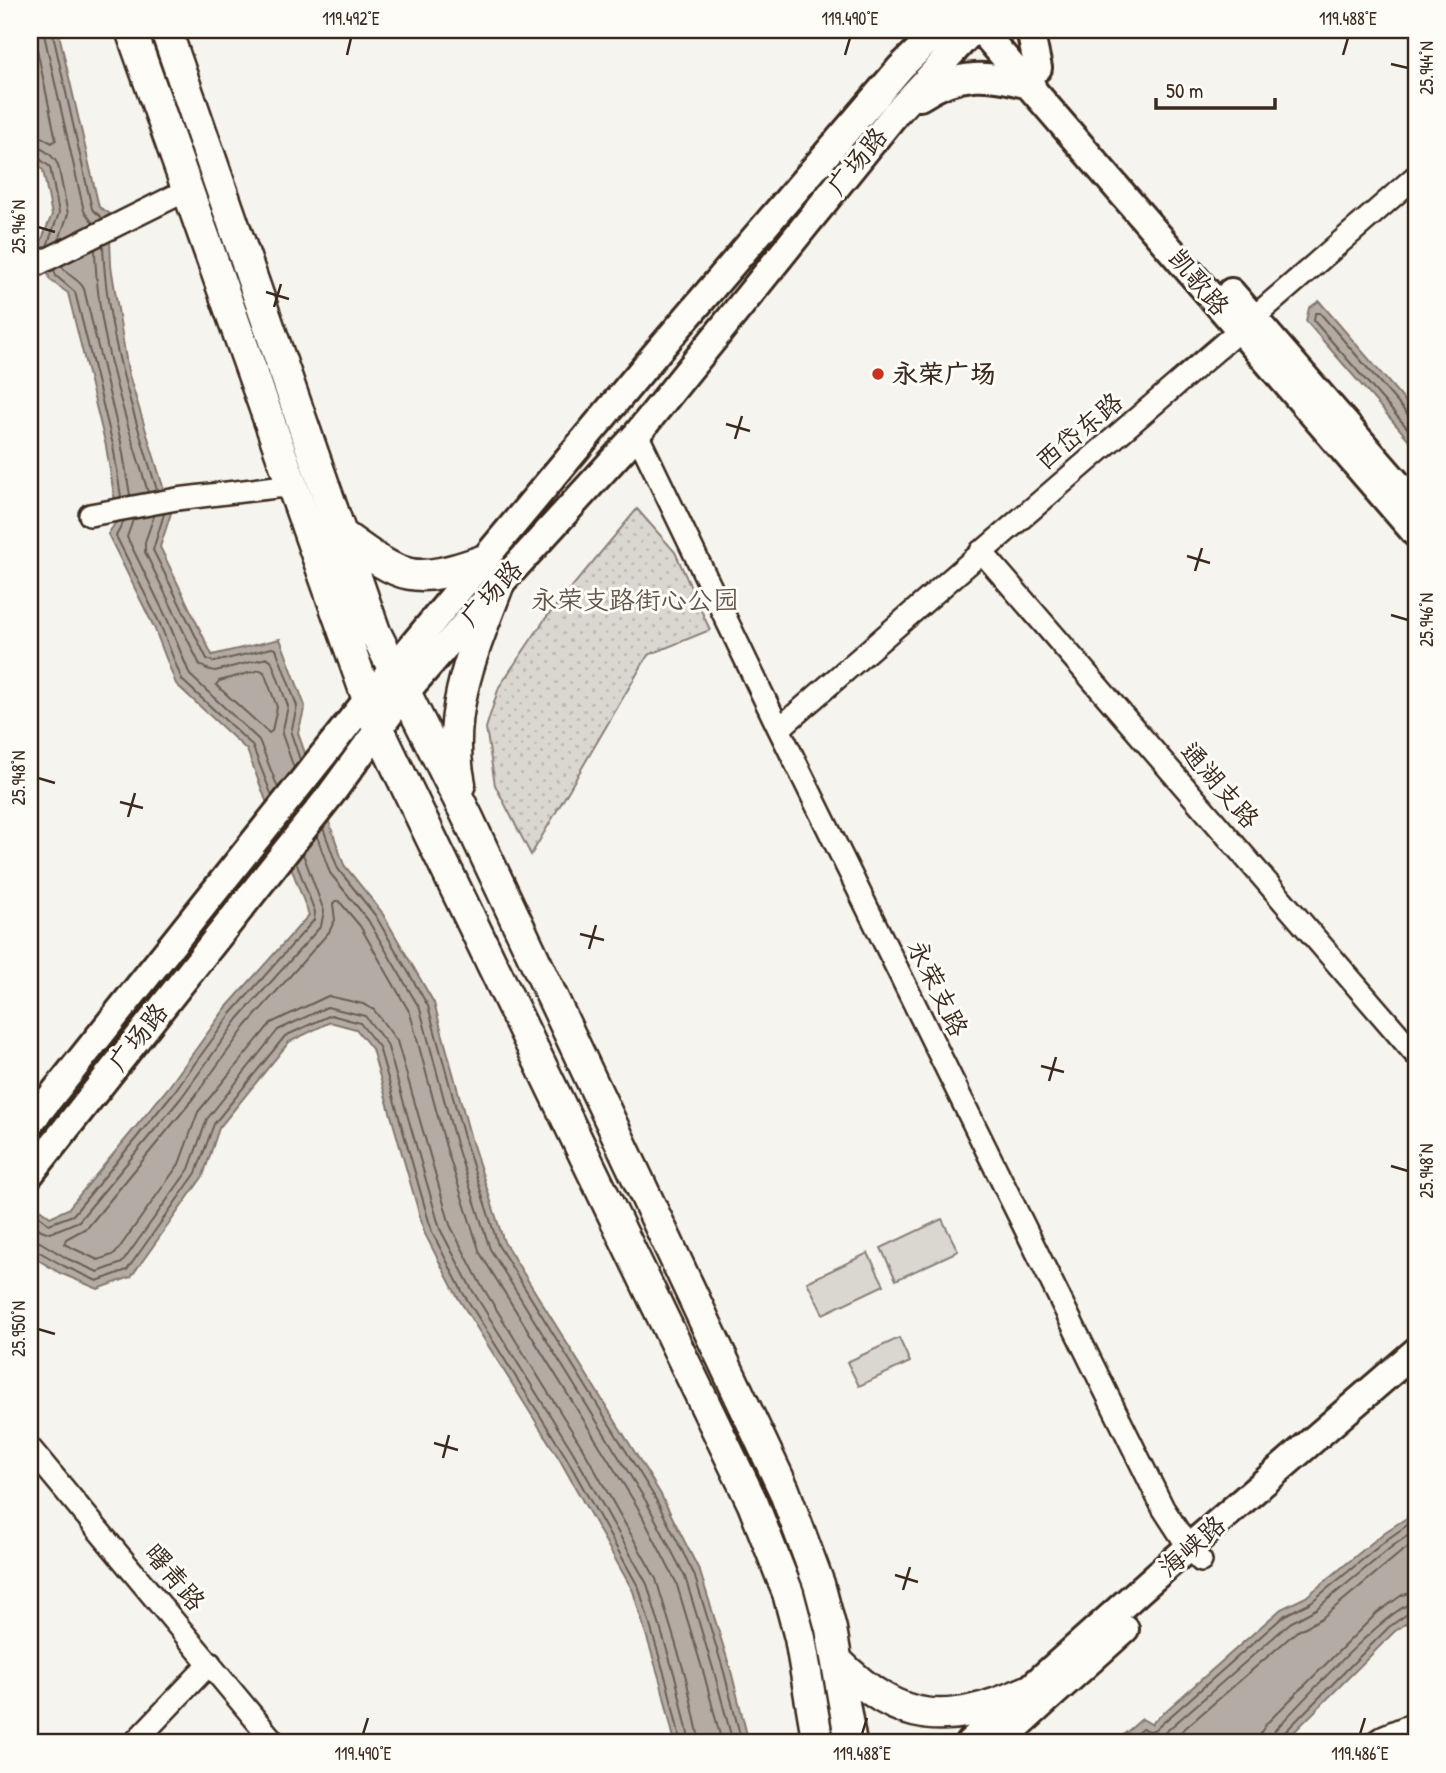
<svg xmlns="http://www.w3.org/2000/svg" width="1446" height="1773" font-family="'Patrick Hand','LXGW WenKai TC',sans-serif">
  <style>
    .grass { fill: #dad6d0; stroke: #8a8077; stroke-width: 2 }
    .park { fill: url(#park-dots); stroke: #8a8077; stroke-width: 2 }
    .water { fill: #b4aca4; stroke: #84786e; stroke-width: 2 }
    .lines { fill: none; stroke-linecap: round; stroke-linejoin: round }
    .shore { stroke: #6b5e54; stroke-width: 2 }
    .minor-casing { stroke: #3b2a1e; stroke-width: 26 }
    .major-casing { stroke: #3b2a1e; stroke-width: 32 }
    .highway-casing { stroke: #3b2a1e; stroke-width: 35 }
    .minor { stroke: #fdfcf7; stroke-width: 21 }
    .major { stroke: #fdfcf7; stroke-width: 26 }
    .highway { stroke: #fdfcf7; stroke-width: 30 }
    .ticks { fill: none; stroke: #3b2a1e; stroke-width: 2.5 }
    .poi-dot { fill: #c8321e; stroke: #fdfcf7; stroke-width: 2.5 }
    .labels { text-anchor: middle; stroke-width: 6; stroke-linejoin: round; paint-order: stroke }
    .street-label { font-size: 26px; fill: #3b2a1e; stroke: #fdfcf7 }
    .poi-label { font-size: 26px; font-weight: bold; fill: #3b2a1e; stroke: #fdfcf7; text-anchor: start }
    .park-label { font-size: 26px; fill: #63554a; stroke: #fdfcf7 }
    .neatline { fill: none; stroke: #3b2a1e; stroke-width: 2.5 }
    .ticks-label { font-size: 18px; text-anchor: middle; fill: #3b2a1e }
  </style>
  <defs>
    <pattern id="park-dots" width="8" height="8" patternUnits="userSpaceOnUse" patternTransform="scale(1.75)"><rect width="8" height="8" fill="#dad6d0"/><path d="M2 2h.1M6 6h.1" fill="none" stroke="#bcb8b2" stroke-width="1.8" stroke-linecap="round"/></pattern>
  </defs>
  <rect width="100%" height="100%" fill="#f5f4ee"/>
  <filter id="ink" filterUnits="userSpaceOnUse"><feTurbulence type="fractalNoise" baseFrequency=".0143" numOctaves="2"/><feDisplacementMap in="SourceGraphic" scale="14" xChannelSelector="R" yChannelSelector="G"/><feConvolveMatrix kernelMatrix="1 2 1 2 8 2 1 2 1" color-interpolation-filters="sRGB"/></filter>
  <g filter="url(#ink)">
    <!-- grass -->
    <path class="grass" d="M 942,1219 L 958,1251 L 896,1280 L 881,1248 Z
      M 868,1253 L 884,1285 L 823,1314 L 807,1282 Z
      M 899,1338 L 910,1362 L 859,1386 L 847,1362 Z"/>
    <!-- park -->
    <path class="park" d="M 637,509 L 675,552 L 710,630 L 648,655 L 531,855 L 495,785 L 486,728 L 499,687 L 545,619 Z"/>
    <!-- water -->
    <path class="water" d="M 30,30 L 58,30 L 99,207 L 109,213 L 111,266 L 128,372 L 171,513 L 160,547 L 212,655 L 280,639 L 305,706 L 298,733 L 344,865 L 381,911 L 434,1003 L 471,1139 L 504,1242 L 660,1493 L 700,1572 L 731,1671 L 749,1743 L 675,1743 L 661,1684 L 633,1591 L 560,1460 L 457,1296 L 425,1234 L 372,1049 L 356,1029 L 330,1022 L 289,1042 L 219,1128 L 203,1176 L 131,1277 L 98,1289 L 60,1273 L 30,1255 L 30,1201 L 50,1217 L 68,1209 L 168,1088 L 225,1009 L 309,915 L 247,750 L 176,684 L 154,627 L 108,534 L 118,519 L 106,446 L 68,293 L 50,280 L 39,246 L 52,215 L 43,170 L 30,160 Z
      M 1319,301 L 1416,414 L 1416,448 L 1306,321 L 1309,308 Z
      M 1416,1512 L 1416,1616 L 1394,1632 L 1283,1743 L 1114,1743 L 1142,1719 L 1151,1724 L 1281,1609 L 1306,1597 L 1385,1532 Z"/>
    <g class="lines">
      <!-- shore -->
      <path class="shore" d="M 43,30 L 84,211 L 93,223
        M 52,30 L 92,209 L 102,218
        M 30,135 L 41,137 L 52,143 L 56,140 L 33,30
        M 30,146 C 41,146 53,155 58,165 L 68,214 L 59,240
        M 30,155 L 36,156 L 50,167 L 59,213 L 47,246
        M 103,245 C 106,330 132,410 157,490
        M 95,250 C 97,333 124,413 148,492
        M 62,266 C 66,276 79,278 84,289 L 121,442 L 130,495
        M 54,270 L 56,276 L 75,292 L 113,445 L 121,497
        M 1416,418 L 1408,415 L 1320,313 L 1315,313 L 1314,321 L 1416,438
        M 164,514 L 153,550 L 207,659 L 214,662 L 272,648 L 276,649 L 297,706 L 291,733 L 300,760
        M 154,516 L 145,542 L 145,552 L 200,665 L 207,669 L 215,671 L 267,658 L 271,660 L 288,706 L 282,734 L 294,768
        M 133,520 L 127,537 L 168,621 L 190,675 L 259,740 L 278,788
        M 124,521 L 116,536 L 160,624 L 182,680 L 252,745 L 272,796
        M 260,670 L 264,672 L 277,707 L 272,731 L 269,733 L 216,685 L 219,681 Z
        M 323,828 L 338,869 L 375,915 L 428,1006 L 465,1141 L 498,1245 L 654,1496 L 694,1574 L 724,1672 L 742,1743
        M 317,836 L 330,873 L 368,920 L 420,1009 L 456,1144 L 490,1249 L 646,1501 L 685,1577 L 715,1675 L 733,1743
        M 30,1210 L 49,1224 L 73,1215 L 174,1092 L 231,1014 L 314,920 L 315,912 L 296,862
        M 30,1221 L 41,1230 L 50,1233 L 79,1221 L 181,1098 L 238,1019 L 321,926 L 324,911 L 303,854
        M 30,1240 L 40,1242 L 68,1259 L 98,1272 L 122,1263 L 189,1169 L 207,1119 L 278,1030 L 327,1007 L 365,1016 L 387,1044 L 440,1229 L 471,1288 L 573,1452 L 647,1584 L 676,1680 L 690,1743
        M 30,1249 L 36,1250 L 64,1266 L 97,1281 L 127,1270 L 196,1173 L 214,1124 L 285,1036 L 331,1015 L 360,1023 L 379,1047 L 432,1232 L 463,1293 L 566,1457 L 639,1588 L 667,1683 L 681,1743
        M 700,1743 L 686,1678 L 656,1579 L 582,1447 L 480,1283 L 450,1225 L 397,1041 L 374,1010 L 363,1004 L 328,996 L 271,1023 L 198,1112 L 179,1164 L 115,1254 L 98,1260 L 64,1244 L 66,1239 L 88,1227 L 189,1104 L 246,1026 L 329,932 L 335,920 L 333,904 L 335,901 L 339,901 L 360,926 L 410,1013 L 446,1147 L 480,1253 L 637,1506 L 676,1582 L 705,1678 L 722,1743
        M 1125,1743 L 1142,1729 L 1150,1731 L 1156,1729 L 1285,1615 L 1311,1602 L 1389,1538 L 1416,1519
        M 1138,1743 L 1143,1739 L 1153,1739 L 1161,1736 L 1290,1623 L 1316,1609 L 1394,1545 L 1416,1530
        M 1168,1743 L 1296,1632 L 1322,1618 L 1400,1553 L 1416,1542
        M 1260,1743 L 1261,1732 L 1267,1723 L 1377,1613 L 1402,1595 L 1416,1592
        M 1270,1743 L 1275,1730 C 1298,1706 1390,1604 1416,1602
        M 1279,1743 L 1281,1736 L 1389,1627 L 1410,1612 L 1416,1611"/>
      <!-- minor casing -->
      <g class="minor-casing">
        <path id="minor" d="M 30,268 L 187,190
          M 637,434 L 779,729 L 1163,1508 L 1189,1548 L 1201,1561
          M 90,515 L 177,499 L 293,485
          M 981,551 L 1416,1055
          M 779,729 C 990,543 1205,362 1416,176
          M 30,1448 L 275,1743
          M 134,1743 L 210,1663
          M 1374,1743 L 1384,1736 L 1416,1723"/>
      </g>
      <!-- major casing -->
      <g class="major-casing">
        <path id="major" d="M 981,30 L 1416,534
          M 1030,30 L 1038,68
          M 920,97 C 959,71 989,73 1032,86
          M 1231,292 L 1416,505
          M 30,1123 L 367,700 L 653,357 L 901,67 L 939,30
          M 30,1174 L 331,794 L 405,693 L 498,586 L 637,434 L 896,113 L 973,30
          M 969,1743 L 1157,1575 L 1416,1351
          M 999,1743 L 1125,1629"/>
      </g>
      <!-- highway casing -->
      <g class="highway-casing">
        <path id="highway" d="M 131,30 L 378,728 L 753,1504 L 788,1593 L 800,1638 L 818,1743
          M 166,30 L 375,632 L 467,816 L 784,1490 L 819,1584 L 831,1629 L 851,1743
          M 341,534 C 403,579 410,586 485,560
          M 460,784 C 445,714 473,651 498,586
          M 837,1661 C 902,1726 947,1726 1028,1691"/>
      </g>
      <!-- minor -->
      <use href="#minor" class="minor"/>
      <!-- major -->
      <use href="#major" class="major"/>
      <!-- highway -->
      <use href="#highway" class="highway"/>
    </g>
  </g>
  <!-- ticks -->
  <path class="ticks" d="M 347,55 L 351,38M 845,55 L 850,38M 1343,55 L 1348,38M 1391,64 L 1408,68M 38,227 L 55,232M 266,292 L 289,299M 274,307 L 281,284M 726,424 L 750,431M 735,439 L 742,416M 1187,556 L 1210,563M 1195,571 L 1202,548M 1391,615 L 1408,620M 38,778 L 55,783M 120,802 L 143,808M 128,817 L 135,793M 580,934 L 604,940M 589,949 L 596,925M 1041,1066 L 1064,1072M 1049,1081 L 1056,1057M 1391,1166 L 1408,1171M 38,1329 L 55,1334M 434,1443 L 458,1450M 443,1458 L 449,1435M 895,1575 L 918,1582M 903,1590 L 910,1567M 363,1734 L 368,1718M 862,1734 L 867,1718M 1360,1734 L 1365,1718"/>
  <!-- markers -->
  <circle class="poi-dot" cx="878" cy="374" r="7"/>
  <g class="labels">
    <!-- street labels -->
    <g class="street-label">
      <text transform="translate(857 161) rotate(-51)" y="9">广场路</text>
      <text transform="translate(1199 282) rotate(50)" y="9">凯歌路</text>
      <text transform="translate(1079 431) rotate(-40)" y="9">西岱东路</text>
      <text transform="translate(491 593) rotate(-48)" y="9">广场路</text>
      <text transform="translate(1220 785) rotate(49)" y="9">通湖支路</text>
      <text transform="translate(938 988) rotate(64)" y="9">永荣支路</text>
      <text transform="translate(138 1037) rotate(-52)" y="9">广场路</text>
      <text transform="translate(1192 1546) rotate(-41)" y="9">海峡路</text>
      <text transform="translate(175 1577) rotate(50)" y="9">曙青路</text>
    </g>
    <!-- poi labels -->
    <g class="poi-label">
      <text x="892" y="383">永荣广场</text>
    </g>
    <!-- park labels -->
    <g class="park-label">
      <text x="635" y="609">永荣支路街心公园</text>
    </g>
  </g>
  <!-- margin -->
  <rect width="1446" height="1773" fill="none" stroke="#fdfcf7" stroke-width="77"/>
  <!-- scale -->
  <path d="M1156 98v10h119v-10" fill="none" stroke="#3b2a1e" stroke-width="3.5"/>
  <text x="1166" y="98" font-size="21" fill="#3b2a1e" stroke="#fdfcf7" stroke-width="5" paint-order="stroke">50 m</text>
  <rect x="38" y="38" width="1370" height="1696" class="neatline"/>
  <g class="ticks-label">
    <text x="351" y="25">119.492°E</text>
    <text x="850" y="25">119.490°E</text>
    <text x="1348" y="25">119.488°E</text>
    <text transform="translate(1427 68) rotate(-90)" y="6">25.944°N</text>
    <text transform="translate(19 227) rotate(-90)" y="6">25.946°N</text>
    <text transform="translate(1427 620) rotate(-90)" y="6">25.946°N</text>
    <text transform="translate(19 778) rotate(-90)" y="6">25.948°N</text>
    <text transform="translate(1427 1171) rotate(-90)" y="6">25.948°N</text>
    <text transform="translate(19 1329) rotate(-90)" y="6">25.950°N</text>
    <text x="363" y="1760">119.490°E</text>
    <text x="862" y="1760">119.488°E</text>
    <text x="1360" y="1760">119.486°E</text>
  </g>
</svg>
